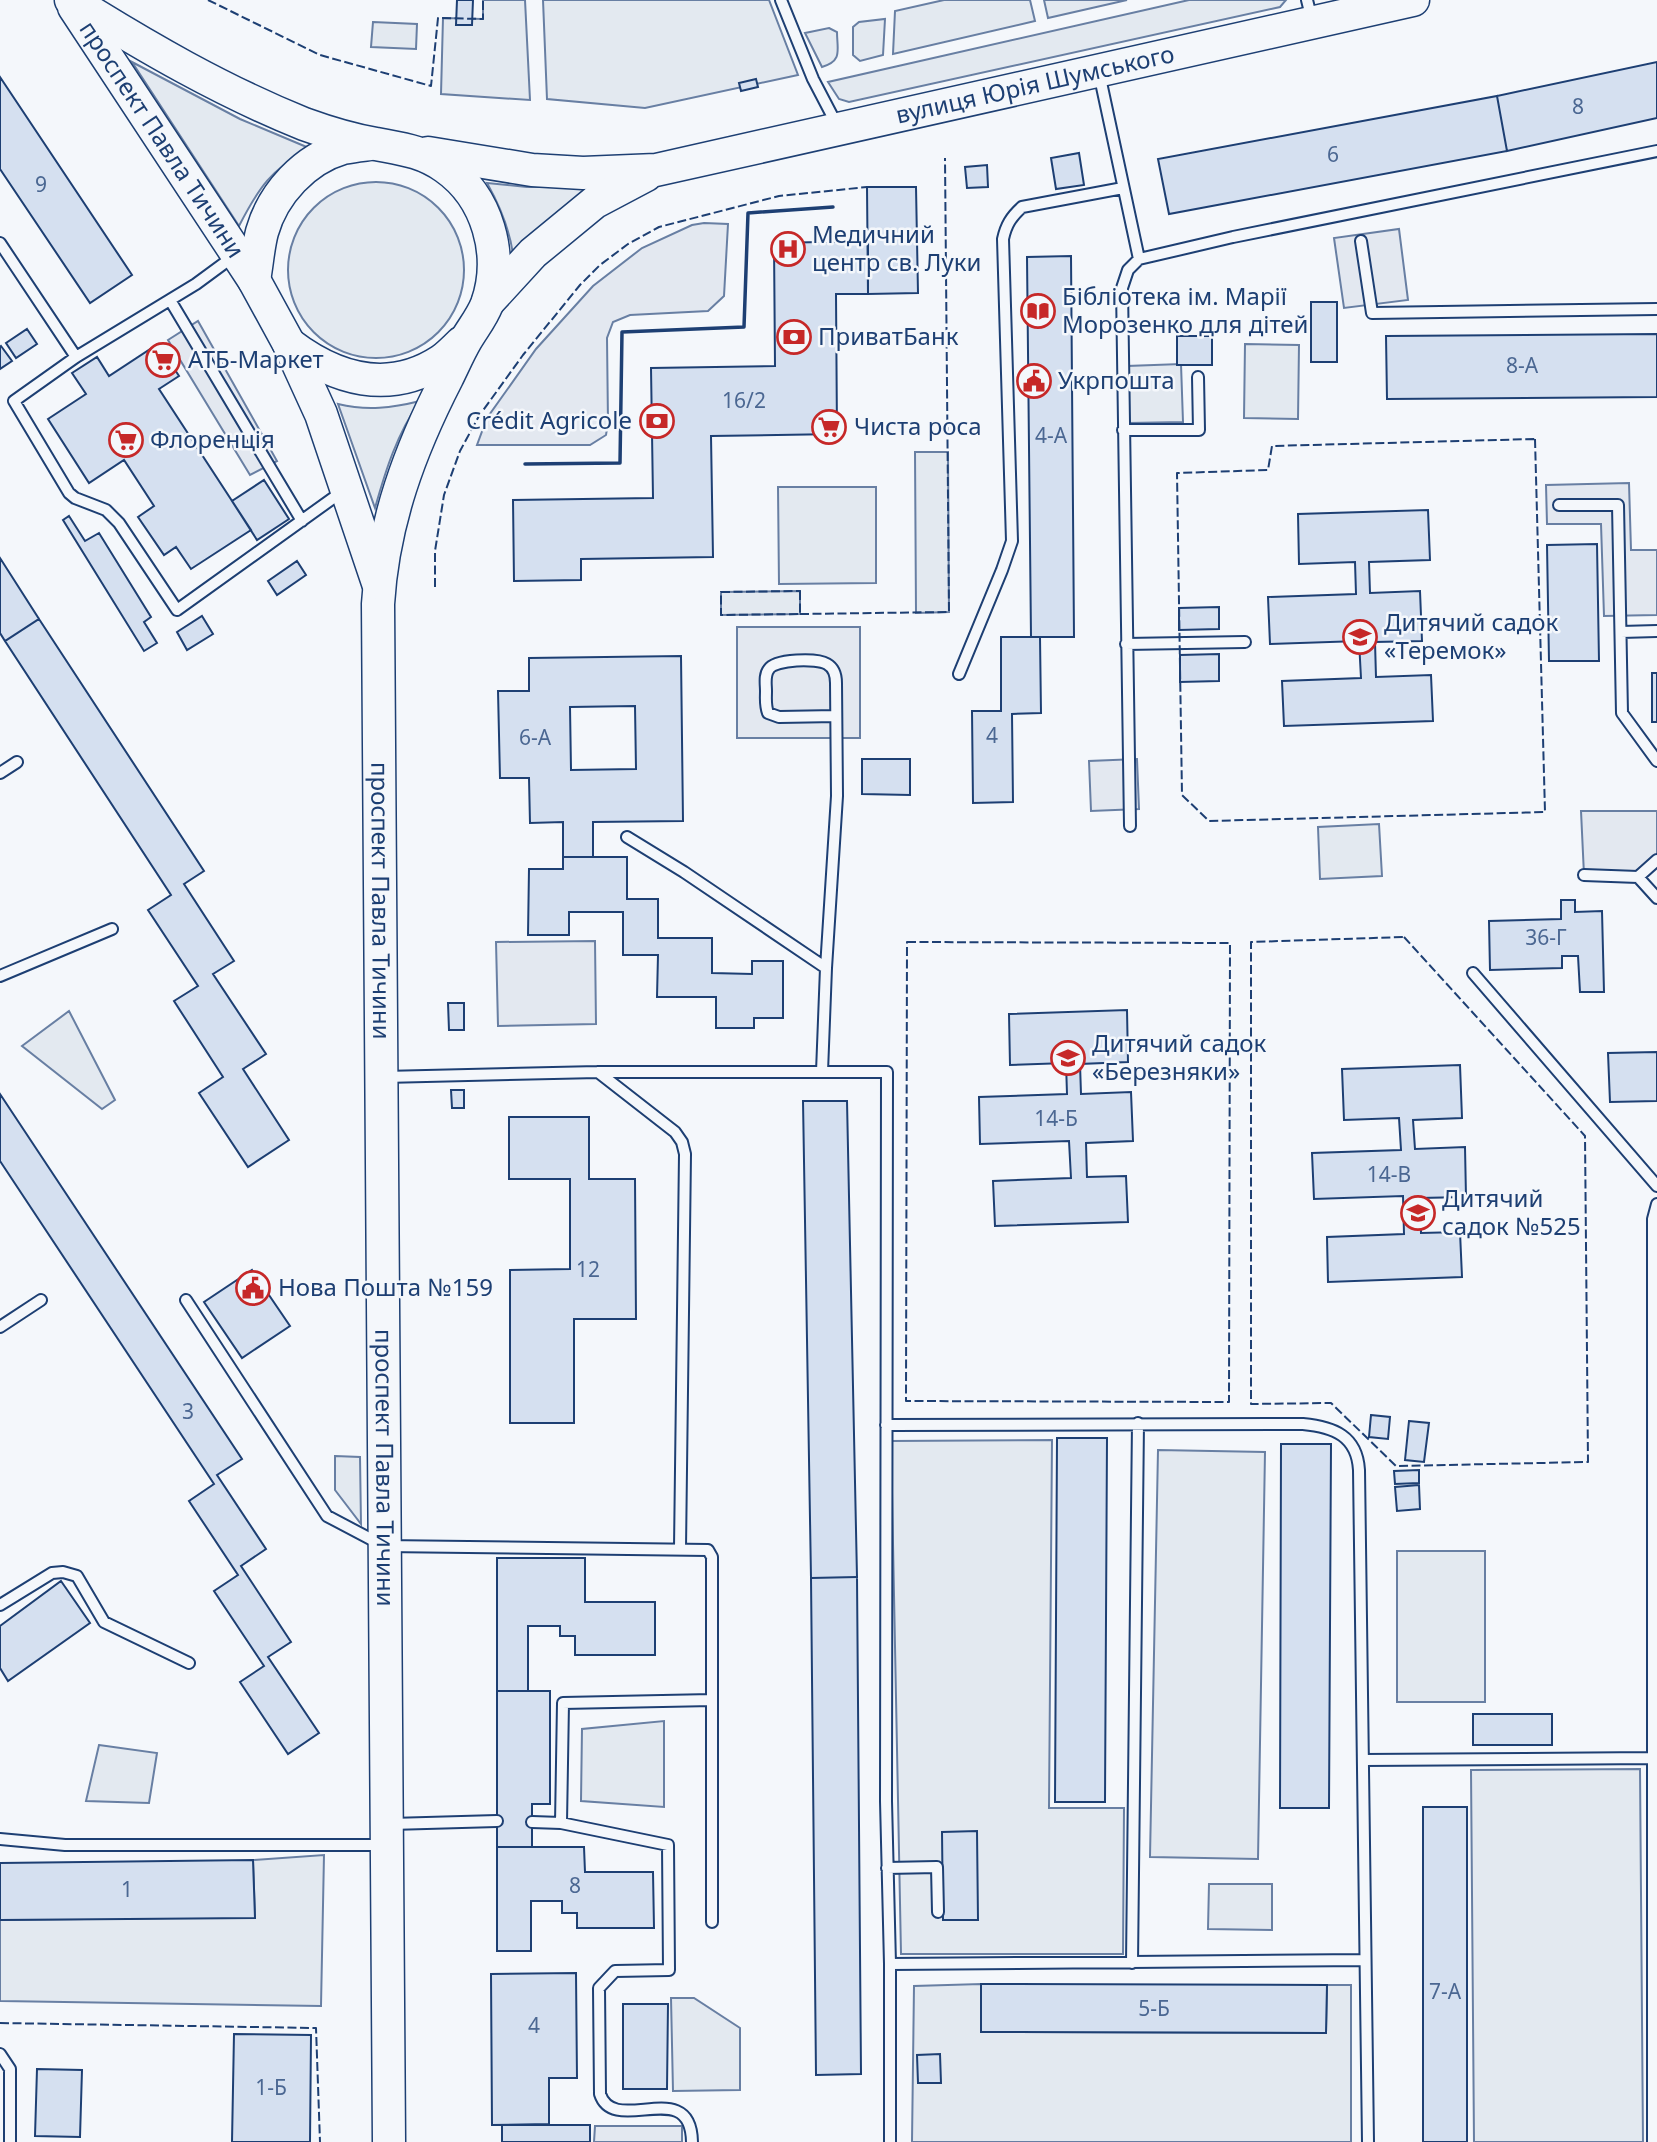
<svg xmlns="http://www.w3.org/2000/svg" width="1657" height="2142" font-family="'Noto Sans',sans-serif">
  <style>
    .green { fill: #e3e9f0; stroke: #687fa3; stroke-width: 2 }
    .parking { fill: #e3e8f0; stroke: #687fa3; stroke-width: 2 }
    .building { fill: #d5e0f0; stroke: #1d3f73; stroke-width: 2; fill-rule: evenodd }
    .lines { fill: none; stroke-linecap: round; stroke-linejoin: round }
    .lane-casing { stroke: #1d3f73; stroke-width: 14 }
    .secondary-casing { stroke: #1d3f73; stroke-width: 35 }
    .lane { stroke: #f4f7fb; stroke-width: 10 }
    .secondary { stroke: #f4f7fb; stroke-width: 32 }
    .fence { stroke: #1d3f73; stroke-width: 2; stroke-dasharray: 9 3.5; stroke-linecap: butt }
    .wall { stroke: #1d3f73; stroke-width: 3.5 }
    .labels { text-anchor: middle; stroke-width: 5; stroke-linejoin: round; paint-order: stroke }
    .number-label { font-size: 21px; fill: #4b6792 }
    .street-label { font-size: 24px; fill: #1d3f73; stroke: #f4f7fb }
    .poi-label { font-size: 24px; fill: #1d3f73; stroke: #f4f7fb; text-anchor: start }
  </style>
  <rect width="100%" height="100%" fill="#f4f7fb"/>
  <!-- green -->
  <path class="green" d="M 483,0 L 525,0 L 530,100 L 441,94 L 443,18 L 483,19 Z
    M 543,0 L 769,0 L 798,75 L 645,108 L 547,99 Z
    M 944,0 L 1030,0 L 1035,21 L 893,54 L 895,11 Z
    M 1044,0 L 1127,0 L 1048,18 Z
    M 1189,0 L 1286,0 L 1280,7 L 849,102 L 839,99 L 828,82 Z
    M 885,19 L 883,55 L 860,61 L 853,55 L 853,27 L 859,22 Z
    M 373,22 L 417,24 L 416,49 L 371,47 Z
    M 829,28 L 837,32 C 837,50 843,61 822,67 L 805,33 Z
    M 132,62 L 240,119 L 309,148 C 271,170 259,187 239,226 Z
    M288 270a88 88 0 1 1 176 0a88 88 0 1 1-176 0Z
    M 487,183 L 527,187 L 602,186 L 513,254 C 509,227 500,206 487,183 Z
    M 1245,344 L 1299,345 L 1298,419 L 1244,418 Z
    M 1181,364 L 1183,422 L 1129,423 L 1127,366 Z
    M 420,401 C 397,434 386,469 375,508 L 338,404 C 367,411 392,408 420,401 Z
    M 915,452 L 948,452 L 949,612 L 916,613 Z
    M 778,487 L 876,487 L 876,583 L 779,584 Z
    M 800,591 L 800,614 L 721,615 L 721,592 Z
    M 1379,824 L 1382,876 L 1320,879 L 1318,827 Z
    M 69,1011 L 115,1100 L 102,1109 L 22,1046 Z
    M 1052,1440 L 1049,1808 L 1124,1808 L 1123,1954 L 901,1954 L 891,1441 Z
    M 1158,1450 L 1265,1452 L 1258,1859 L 1150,1857 Z
    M 335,1456 L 360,1457 L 361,1524 L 335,1490 Z
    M 1397,1551 L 1485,1551 L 1485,1702 L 1397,1702 Z
    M 664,1721 L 664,1807 L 581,1801 L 582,1729 Z
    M 99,1745 L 157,1753 L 149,1803 L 86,1801 Z
    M 1640,1769 L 1643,2142 L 1474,2142 L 1471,1770 Z
    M 324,1855 L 321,2006 L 0,2001 L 0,1920 L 255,1917 L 253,1860 Z
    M 1209,1884 L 1272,1884 L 1272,1930 L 1208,1929 Z
    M 981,1984 L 982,2032 L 1326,2033 L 1327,1985 L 1351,1985 L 1351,2142 L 912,2142 L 914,1986 Z
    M 671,1998 L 694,1998 L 740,2028 L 740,2090 L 673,2091 Z"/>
  <!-- parking -->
  <path class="parking" d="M 704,223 L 728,224 L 724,296 L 708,311 L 630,315 L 613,322 L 607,338 L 608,423 L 606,435 L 590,445 L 477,445 L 487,418 L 536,349 L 593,286 L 642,248 L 692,225 Z
    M 1399,229 L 1408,300 L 1344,308 L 1334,238 Z
    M 198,321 L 277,461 L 250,475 L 168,340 Z
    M 1629,483 L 1631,550 L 1657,550 L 1657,615 L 1604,616 L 1601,524 L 1547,524 L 1546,485 Z
    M 737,627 L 860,627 L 860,738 L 737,738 Z
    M 1137,759 L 1139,809 L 1091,811 L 1089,761 Z
    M 1581,811 L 1657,811 L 1657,860 L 1638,877 L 1584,875 Z
    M 595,941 L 596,1024 L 498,1026 L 496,942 Z
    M 595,2126 L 682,2126 L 682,2142 L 594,2142 Z"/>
  <!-- building -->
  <path class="building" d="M 457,0 L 473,0 L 472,25 L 456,25 Z
    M 1657,62 L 1657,118 L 1507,151 L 1497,96 Z
    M 0,77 L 132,275 L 90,303 L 0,169 Z
    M 756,79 L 758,87 L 741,91 L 739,83 Z
    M 1497,96 L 1507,151 L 1169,214 L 1158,159 Z
    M 1079,153 L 1084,185 L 1056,189 L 1051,158 Z
    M 987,165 L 988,187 L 967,188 L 965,167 Z
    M 867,187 L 916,187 L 918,293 L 868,294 Z
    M 868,241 L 868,294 L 836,294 L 837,434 L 711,436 L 713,557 L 581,559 L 581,580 L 514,581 L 513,500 L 653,498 L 651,368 L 775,366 L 774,243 Z
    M 1071,256 L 1074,637 L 1031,637 L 1027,257 Z
    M 1311,302 L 1337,302 L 1337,362 L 1311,362 Z
    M 27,329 L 37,344 L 16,358 L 6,343 Z
    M 1657,334 L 1657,397 L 1387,399 L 1386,336 Z
    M 1177,336 L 1212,336 L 1212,365 L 1177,365 Z
    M 158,344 L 179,376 L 159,389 L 251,530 L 191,569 L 176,547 L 164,555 L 138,517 L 154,506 L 124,460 L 89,483 L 48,419 L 86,394 L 72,373 L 97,357 L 109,376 Z
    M 1,346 L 12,361 L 0,369 L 0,347 Z
    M 264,480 L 289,519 L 257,540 L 232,501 Z
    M 1428,510 L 1430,560 L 1369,562 L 1370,593 L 1420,591 L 1422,641 L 1375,642 L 1376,677 L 1431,675 L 1433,721 L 1284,726 L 1282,681 L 1361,678 L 1359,641 L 1270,644 L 1268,597 L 1356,594 L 1355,562 L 1299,564 L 1298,514 Z
    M 69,516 L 85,541 L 99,533 L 151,617 L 144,622 L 157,643 L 144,651 L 63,520 Z
    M 1597,544 L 1599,661 L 1549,661 L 1547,545 Z
    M 0,558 L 39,619 L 5,641 L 0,633 Z
    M 297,561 L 306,575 L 277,595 L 268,581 Z
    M 1219,607 L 1219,629 L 1179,630 L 1179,608 Z
    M 202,616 L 213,634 L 187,650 L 177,632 Z
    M 39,619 L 204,871 L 184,884 L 234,961 L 213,974 L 266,1054 L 243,1069 L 289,1140 L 248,1167 L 199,1093 L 223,1077 L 174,1001 L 198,986 L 148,910 L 171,895 L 5,641 Z
    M 1001,637 L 1040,637 L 1041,713 L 1012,714 L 1013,802 L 973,803 L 972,711 L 1001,711 Z
    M 1219,654 L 1219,681 L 1180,682 L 1180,655 Z
    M 681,656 L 683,821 L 593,822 L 593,857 L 563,857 L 563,822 L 530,823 L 529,778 L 500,778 L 498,691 L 529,691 L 529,658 ZM 635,706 L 636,769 L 571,770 L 570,707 Z
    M 1652,673 L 1657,673 L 1657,722 L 1652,722 Z
    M 862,759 L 910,759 L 910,795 L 862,794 Z
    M 563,857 L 627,857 L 627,899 L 658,899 L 658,938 L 712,938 L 712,973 L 752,974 L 752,961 L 783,961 L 783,1018 L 754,1018 L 754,1028 L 716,1028 L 716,997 L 657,997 L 658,955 L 623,955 L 623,912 L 569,912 L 569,935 L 528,935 L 529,869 L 563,869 Z
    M 1561,900 L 1575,900 L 1575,912 L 1602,911 L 1604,992 L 1580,992 L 1578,956 L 1562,956 L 1562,968 L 1490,970 L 1489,921 L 1561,919 Z
    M 448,1003 L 464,1003 L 464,1030 L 449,1030 Z
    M 1127,1010 L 1128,1062 L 1080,1064 L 1081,1094 L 1131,1092 L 1133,1141 L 1086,1143 L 1087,1177 L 1126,1176 L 1128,1222 L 995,1226 L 993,1181 L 1071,1178 L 1069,1141 L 980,1144 L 979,1097 L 1067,1094 L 1066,1063 L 1010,1065 L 1009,1014 Z
    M 1657,1052 L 1657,1101 L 1610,1102 L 1608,1053 Z
    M 1460,1065 L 1462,1118 L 1413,1120 L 1415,1149 L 1465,1147 L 1466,1197 L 1420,1198 L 1421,1233 L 1460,1232 L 1462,1277 L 1328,1282 L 1327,1237 L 1404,1234 L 1403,1196 L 1314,1199 L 1312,1153 L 1401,1150 L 1399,1118 L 1344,1120 L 1342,1069 Z
    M 451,1090 L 464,1090 L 464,1108 L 452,1108 Z
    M 0,1094 L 242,1459 L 217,1475 L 266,1549 L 241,1566 L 291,1642 L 268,1657 L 319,1733 L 288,1754 L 240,1682 L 264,1666 L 214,1591 L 238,1575 L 189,1501 L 214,1484 L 0,1161 Z
    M 803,1101 L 847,1101 L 857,1577 L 811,1578 Z
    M 509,1117 L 589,1117 L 589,1179 L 635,1179 L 636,1319 L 574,1319 L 574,1423 L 510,1423 L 510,1270 L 570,1269 L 570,1179 L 509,1179 Z
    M 252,1270 L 290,1326 L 242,1358 L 204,1302 Z
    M 1371,1415 L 1390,1417 L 1388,1439 L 1369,1437 Z
    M 1409,1421 L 1429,1423 L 1424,1462 L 1405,1460 Z
    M 1057,1438 L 1107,1438 L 1105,1802 L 1055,1802 Z
    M 1281,1444 L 1331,1444 L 1329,1808 L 1280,1808 Z
    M 1419,1470 L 1419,1483 L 1395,1484 L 1394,1471 Z
    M 1419,1485 L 1420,1509 L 1397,1511 L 1395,1487 Z
    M 497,1558 L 585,1558 L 585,1602 L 655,1602 L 655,1655 L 575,1655 L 575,1636 L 560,1636 L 560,1626 L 528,1626 L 528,1691 L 497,1691 Z
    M 857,1577 L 861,2074 L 816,2075 L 811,1578 Z
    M 61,1581 L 90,1623 L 8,1681 L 0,1668 L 0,1626 Z
    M 497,1691 L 550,1691 L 550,1804 L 532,1804 L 532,1847 L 497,1847 Z
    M 1473,1714 L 1552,1714 L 1552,1745 L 1473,1745 Z
    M 1423,1807 L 1467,1807 L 1467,2142 L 1423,2142 Z
    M 977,1831 L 978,1920 L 943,1920 L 942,1832 Z
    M 497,1847 L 584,1847 L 585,1872 L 653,1872 L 654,1928 L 577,1928 L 577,1913 L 562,1913 L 562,1901 L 531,1901 L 531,1951 L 497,1951 Z
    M 253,1860 L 255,1918 L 0,1920 L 0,1863 Z
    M 576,1973 L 577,2078 L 549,2078 L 549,2124 L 492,2125 L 491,1974 Z
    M 981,1984 L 1327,1985 L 1326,2033 L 981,2032 Z
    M 623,2004 L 668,2004 L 667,2089 L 623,2089 Z
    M 234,2034 L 311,2035 L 310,2142 L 232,2142 Z
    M 940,2054 L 941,2083 L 918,2083 L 917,2055 Z
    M 37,2069 L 82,2070 L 80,2137 L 35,2136 Z
    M 502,2125 L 590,2125 L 590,2142 L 502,2142 Z"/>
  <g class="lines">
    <!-- lane casing -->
    <g class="lane-casing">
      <path id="lane" d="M 781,0 L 813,79 L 837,125
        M 1307,0 L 1312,20
        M 1099,73 L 1139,259
        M 1361,241 L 1372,313 L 1657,309
        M 0,243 L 76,357
        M 234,256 L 196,284 L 76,357 L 14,401 L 69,493 L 75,498 L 106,510 L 119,523 L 177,610 L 343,491
        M 170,300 L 302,521
        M 1123,430 L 1199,430 L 1198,377
        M 1559,505 L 1618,505 L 1622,713 L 1657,761
        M 1621,632 L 1657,631
        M 1126,644 L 1245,642
        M 959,674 L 1002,570 L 1012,541 L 1003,239 C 1006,225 1011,217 1022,207 L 1123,188
        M 0,773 L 17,762
        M 1130,826 L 1122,288 L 1128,270 L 1139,259 L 1233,237 L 1657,151
        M 627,837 L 684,872 L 826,968 L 822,1072
        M 1584,875 L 1638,877 L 1657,898
        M 1638,877 L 1657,860
        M 826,968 L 837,796 L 836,683 C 836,675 834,668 827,664 C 817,658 775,659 769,669 C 764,675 766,684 766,691 C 766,699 765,705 768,713 L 779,717 L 836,716
        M 1473,973 L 1657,1186
        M 0,976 L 112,929
        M 598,1072 L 675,1132 L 682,1142 L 685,1154 L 680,1548
        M 384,1077 L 598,1072 L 887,1072 L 886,1801 L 890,1964 L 890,2142
        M 186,1300 L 327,1516 L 384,1546 L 708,1550 L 712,1557 L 712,1922
        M 0,1327 L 41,1300
        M 886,1425 L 1303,1424 C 1334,1427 1357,1436 1359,1470 L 1368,2142
        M 0,1605 L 52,1573 L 63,1572 L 77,1576 L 104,1622 L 189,1663
        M 1363,1760 L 1653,1758
        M 532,1822 L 561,1823 L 668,1845 L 669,1970 L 615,1971 L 599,1988 L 600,2094 C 614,2137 691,2075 692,2142
        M 561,1823 L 563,1703 L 712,1700
        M 391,1824 L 497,1821
        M 0,1839 L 65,1845 L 385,1845
        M 887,1868 L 937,1867 L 938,1912
        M 1132,1963 L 1138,1423
        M 890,1964 L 1365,1960
        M 0,2054 L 10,2069 L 10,2142
        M 1653,2142 L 1653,1219 L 1657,1204"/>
    </g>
    <!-- secondary casing -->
    <g class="secondary-casing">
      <g id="secondary">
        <path id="s1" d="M 71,0 C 146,47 222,91 304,124 C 326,132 352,140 376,144 C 402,149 422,151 445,167 C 488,197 504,255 487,304 C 482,317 473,328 466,340 C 459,352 453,366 447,378 C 410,450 383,522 378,604 L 389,2142"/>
        <path id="s2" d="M 74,7 L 254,280 L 289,344 L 321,414 L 378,583"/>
        <path id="s3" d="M 428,153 L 532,170 L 583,173 L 656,170 L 1413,0"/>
        <path d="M 254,280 C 257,264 258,247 262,232 C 273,193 305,159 343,148 C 352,146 362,145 370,144"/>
        <path d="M 488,302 L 533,253 L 595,202 L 646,175"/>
        <path d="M 289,344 C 335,379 389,395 441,361 C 448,356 455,349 461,343"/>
      </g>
    </g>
    <!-- lane -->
    <use href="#lane" class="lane"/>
    <!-- secondary -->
    <use href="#secondary" class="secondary"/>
    <!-- fence -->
    <path class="fence" d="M 208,0 L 320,55 L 431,86 L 438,18 L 483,19 L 483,0
      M 1535,439 L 1545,812 L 1209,821 L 1182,795 L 1177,473 L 1268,470 L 1272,446 Z
      M 435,587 L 435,551 L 444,495 L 460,451 L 479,416 L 523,355 L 580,285 L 600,265 L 628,244 L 659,227 L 779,196 L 867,187
      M 800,591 L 800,614 L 721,615 L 721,592 Z
      M 800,614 L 949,612 L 945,158
      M 1404,937 L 1585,1136 L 1588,1462 L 1396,1466 L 1331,1403 L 1251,1404 L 1251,942 Z
      M 907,942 L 1230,943 L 1229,1402 L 906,1401 Z
      M 0,2023 L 316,2028 L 320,2142"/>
    <!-- wall -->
    <path class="wall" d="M 525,464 L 620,463 L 622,332 L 744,327 L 748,213 L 833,207"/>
  </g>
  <!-- icons -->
  <defs>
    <g id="hospital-ring" transform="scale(1.75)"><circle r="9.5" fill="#f4f7fb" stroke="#c62828" stroke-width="1.5"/><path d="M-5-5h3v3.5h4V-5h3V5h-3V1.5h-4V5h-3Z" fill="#c62828"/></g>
    <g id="library-ring" transform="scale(1.75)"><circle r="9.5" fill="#f4f7fb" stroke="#c62828" stroke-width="1.5"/><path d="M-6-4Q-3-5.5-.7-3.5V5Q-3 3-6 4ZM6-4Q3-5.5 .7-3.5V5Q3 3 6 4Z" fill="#c62828"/></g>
    <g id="bank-ring" transform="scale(1.75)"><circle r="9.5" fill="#f4f7fb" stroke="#c62828" stroke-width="1.5"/><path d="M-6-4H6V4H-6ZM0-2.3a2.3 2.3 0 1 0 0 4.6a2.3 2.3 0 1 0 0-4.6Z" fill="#c62828"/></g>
    <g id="supermarket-ring" transform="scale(1.75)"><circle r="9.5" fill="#f4f7fb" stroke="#c62828" stroke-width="1.5"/><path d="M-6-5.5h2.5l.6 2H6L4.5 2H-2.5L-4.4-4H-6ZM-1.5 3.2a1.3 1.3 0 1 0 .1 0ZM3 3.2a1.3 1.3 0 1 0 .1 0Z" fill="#c62828"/></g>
    <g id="civic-ring" transform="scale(1.75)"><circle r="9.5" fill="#f4f7fb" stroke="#c62828" stroke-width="1.5"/><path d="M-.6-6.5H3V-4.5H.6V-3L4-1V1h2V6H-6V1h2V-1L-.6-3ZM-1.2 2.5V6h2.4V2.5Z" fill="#c62828"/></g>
    <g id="school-ring" transform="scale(1.75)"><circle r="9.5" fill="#f4f7fb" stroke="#c62828" stroke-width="1.5"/><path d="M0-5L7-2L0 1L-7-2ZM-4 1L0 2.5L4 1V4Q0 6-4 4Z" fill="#c62828"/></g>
  </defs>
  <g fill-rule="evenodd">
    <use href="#hospital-ring" x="788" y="249"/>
    <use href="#library-ring" x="1038" y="311"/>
    <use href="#bank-ring" x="794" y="337"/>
    <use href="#supermarket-ring" x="163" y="360"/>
    <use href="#civic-ring" x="1034" y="381"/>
    <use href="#bank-ring" x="657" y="421"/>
    <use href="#supermarket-ring" x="829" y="427"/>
    <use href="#supermarket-ring" x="126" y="440"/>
    <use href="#school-ring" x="1360" y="637"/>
    <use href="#school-ring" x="1068" y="1058"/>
    <use href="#school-ring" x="1418" y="1213"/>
    <use href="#civic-ring" x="253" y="1288"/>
  </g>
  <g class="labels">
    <!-- number labels -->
    <g class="number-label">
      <text x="1578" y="114">8</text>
      <text x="1333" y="162">6</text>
      <text x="41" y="192">9</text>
      <text x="1522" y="373">8-А</text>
      <text x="744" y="408">16/2</text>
      <text x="1051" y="443">4-А</text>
      <text x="992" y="743">4</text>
      <text x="535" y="745">6-А</text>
      <text x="1546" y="945">36-Г</text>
      <text x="1056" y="1126">14-Б</text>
      <text x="1389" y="1182">14-В</text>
      <text x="588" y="1277">12</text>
      <text x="188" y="1419">3</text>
      <text x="575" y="1893">8</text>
      <text x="127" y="1897">1</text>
      <text x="1445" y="1999">7-А</text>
      <text x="1154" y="2016">5-Б</text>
      <text x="534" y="2033">4</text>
      <text x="271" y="2095">1-Б</text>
    </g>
    <!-- street labels -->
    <g class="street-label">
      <text dy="8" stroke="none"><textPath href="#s3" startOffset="618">вулиця Юрія Шумського</textPath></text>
      <text dy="8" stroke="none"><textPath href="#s2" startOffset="159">проспект Павла Тичини</textPath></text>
      <text dy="8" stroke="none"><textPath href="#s1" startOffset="1185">проспект Павла Тичини</textPath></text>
      <text dy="8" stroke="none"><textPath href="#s1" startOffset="1752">проспект Павла Тичини</textPath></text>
    </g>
    <!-- poi labels -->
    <g class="poi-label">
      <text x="812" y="243">Медичний<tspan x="812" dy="28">центр св. Луки</tspan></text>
      <text x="1062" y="305">Бібліотека ім. Марії<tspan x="1062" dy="28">Морозенко для дітей</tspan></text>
      <text x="818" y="345">ПриватБанк</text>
      <text x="188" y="368">АТБ-Маркет</text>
      <text x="1058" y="389">Укрпошта</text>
      <text x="632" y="429" text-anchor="end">Crédit Agricole</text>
      <text x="854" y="435">Чиста роса</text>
      <text x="150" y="448">Флоренція</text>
      <text x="1384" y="631">Дитячий садок<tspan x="1384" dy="28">«Теремок»</tspan></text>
      <text x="1092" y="1052">Дитячий садок<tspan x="1092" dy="28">«Березняки»</tspan></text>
      <text x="1442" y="1207">Дитячий<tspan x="1442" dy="28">садок №525</tspan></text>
      <text x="278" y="1296">Нова Пошта №159</text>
    </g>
  </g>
</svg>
